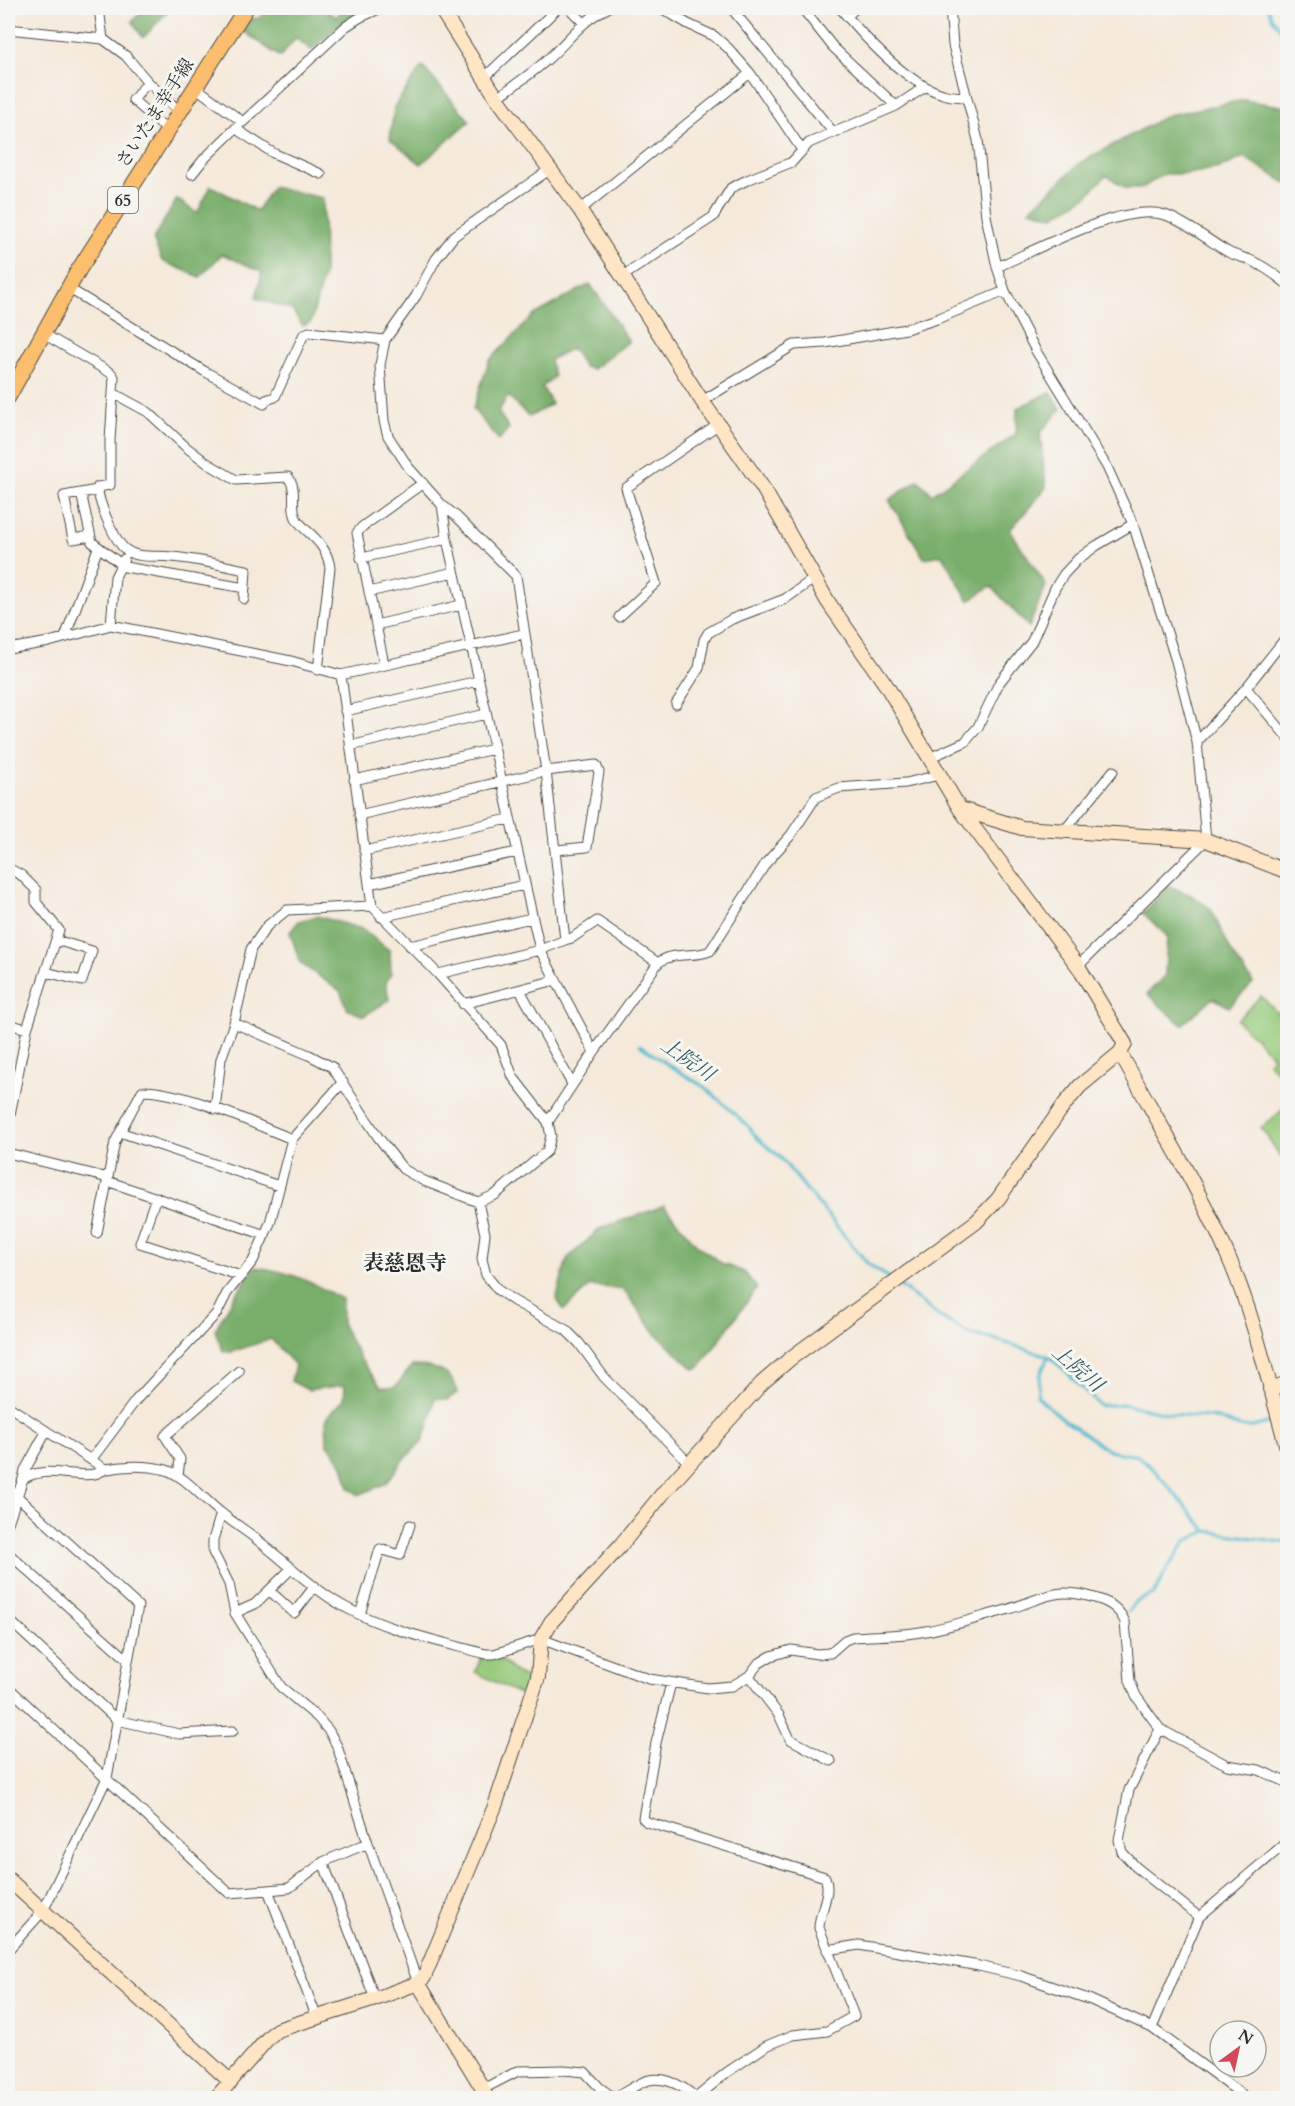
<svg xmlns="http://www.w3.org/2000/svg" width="1295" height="2106" font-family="Cardo,'Noto Serif JP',serif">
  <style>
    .green { fill: #97ca7b; stroke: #617a53; stroke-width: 1.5 }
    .forest { fill: #79ae6b; stroke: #526c4b; stroke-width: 1.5 }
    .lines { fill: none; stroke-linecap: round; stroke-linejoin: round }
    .stream { stroke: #52bad0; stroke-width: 3 }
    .street-casing { stroke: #494845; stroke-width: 11 }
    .secondary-casing { stroke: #494845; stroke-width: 16 }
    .primary-casing { stroke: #494845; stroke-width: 17 }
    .street { stroke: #fff; stroke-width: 9 }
    .secondary { stroke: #fde5c5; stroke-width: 14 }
    .primary { stroke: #fabe6e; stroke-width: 15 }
    .labels { text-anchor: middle; stroke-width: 6; stroke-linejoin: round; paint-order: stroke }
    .shield { fill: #f6f6f2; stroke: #686867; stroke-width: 1.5 }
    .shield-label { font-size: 16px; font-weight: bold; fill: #2b2b2b }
    .street-label { font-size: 18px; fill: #2b2b2b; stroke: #f6f6f2 }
    .water-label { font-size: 20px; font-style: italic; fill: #395d65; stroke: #f6f6f2 }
    .quarter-label { font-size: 21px; font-weight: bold; fill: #2b2b2b; stroke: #f6f6f2 }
  </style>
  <rect width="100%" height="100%" fill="#f6f6f2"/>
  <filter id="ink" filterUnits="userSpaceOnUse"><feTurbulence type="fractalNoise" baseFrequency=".0167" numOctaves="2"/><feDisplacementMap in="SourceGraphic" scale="12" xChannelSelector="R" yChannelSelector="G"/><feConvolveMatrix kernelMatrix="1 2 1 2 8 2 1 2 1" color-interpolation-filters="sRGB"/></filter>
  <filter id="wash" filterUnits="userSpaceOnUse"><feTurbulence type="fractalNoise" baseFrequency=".008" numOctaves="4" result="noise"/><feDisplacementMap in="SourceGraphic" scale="24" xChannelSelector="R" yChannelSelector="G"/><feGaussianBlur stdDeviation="1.35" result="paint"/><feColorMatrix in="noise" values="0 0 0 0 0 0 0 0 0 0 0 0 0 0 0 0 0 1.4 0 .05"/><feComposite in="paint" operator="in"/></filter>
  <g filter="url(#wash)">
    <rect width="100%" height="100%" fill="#f5e9da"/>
    <!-- green -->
    <path class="green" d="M 1261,996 L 1287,1023 L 1287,1083 L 1268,1062 L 1273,1056 L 1237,1020 Z
      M 1287,1106 L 1287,1150 L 1280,1156 L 1261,1128 Z
      M 482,1656 L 500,1659 L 515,1672 L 533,1680 L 527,1698 L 475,1672 Z"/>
    <!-- forest -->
    <path class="forest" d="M 147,8 L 171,8 L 143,38 L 132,21 Z
      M 270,8 L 324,8 L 336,17 L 344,8 L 372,9 L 345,20 L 311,50 L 296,38 L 280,57 L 242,30 L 248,19 L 259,18 Z
      M 422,66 L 470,121 L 421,164 L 390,139 L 394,107 Z
      M 1244,100 L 1287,107 L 1287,184 L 1244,157 L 1220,168 L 1188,174 L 1164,174 L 1142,188 L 1126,188 L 1106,175 L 1087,196 L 1054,216 L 1029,210 L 1081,162 L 1168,115 Z
      M 211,186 L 257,211 L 272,187 L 323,198 L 324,273 L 311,322 L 303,326 L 292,310 L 256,298 L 262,272 L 222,254 L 200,277 L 162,261 L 153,239 L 177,199 L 197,213 Z
      M 590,284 L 629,341 L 593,369 L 584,367 L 572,348 L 550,360 L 554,377 L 542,387 L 552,404 L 529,417 L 508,396 L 498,412 L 509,428 L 499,440 L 473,409 L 489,361 L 534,315 Z
      M 1051,392 L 1061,409 L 1040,433 L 1046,488 L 1010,530 L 1046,585 L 1029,627 L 991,586 L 969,601 L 942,555 L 924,558 L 889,500 L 918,480 L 932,494 L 1016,434 L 1017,408 Z
      M 1169,886 L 1191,895 L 1211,909 L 1232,953 L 1253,983 L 1229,1007 L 1213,998 L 1182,1025 L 1147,994 L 1165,975 L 1167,936 L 1143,913 Z
      M 317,916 L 362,929 L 390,951 L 391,975 L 386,982 L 389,1000 L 364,1016 L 348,1010 L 340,991 L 300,963 L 290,932 L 299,921 Z
      M 664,1206 L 697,1245 L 723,1264 L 744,1272 L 757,1288 L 699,1368 L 694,1369 L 657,1335 L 623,1289 L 590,1286 L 564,1310 L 556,1299 L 567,1259 L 601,1228 Z
      M 255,1267 C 293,1272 309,1281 342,1299 L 342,1325 L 361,1360 L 381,1387 L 395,1387 L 412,1366 C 431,1365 455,1371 457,1393 L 447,1400 L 435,1398 L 428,1428 L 421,1443 L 407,1456 L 385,1484 L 359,1495 L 349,1488 L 343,1465 L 327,1443 L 326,1419 L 344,1399 L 345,1385 L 308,1390 L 291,1381 L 295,1365 L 271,1339 L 231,1352 L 223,1351 L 215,1330 L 234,1297 Z"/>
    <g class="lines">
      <!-- stream -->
      <path class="stream" d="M 1268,8 L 1272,18 L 1288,38
        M 640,1045 L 667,1064 L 706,1088 L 749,1127 L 757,1138 L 779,1156 L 868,1264 L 891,1279
        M 900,1286 L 939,1316 L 971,1335 L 990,1338 L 1048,1356 L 1065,1370 L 1100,1406 L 1123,1404 L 1172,1414 L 1216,1418 L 1240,1427 L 1253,1427 L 1274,1421
        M 1048,1356 L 1040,1376 L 1037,1396 L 1064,1420 L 1109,1451 L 1138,1456 L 1155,1471 L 1207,1531
        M 1128,1612 L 1135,1602 L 1155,1593 L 1164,1574 L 1186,1541 L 1207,1531 L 1288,1543"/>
    </g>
  </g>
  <g filter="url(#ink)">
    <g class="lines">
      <!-- street casing -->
      <g class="street-casing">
        <path id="street" d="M 99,8 L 103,39
          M 569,8 L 584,23
          M 661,8 L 688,24 L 714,36 L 728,48 L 750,73 L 802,150
          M 731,8 L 833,132
          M 802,8 L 833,47 L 896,106
          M 840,8 C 864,37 906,83 943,94 C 950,97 959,96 966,97
          M 950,8 L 953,45 L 978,140 L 986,216 L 997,267 L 1005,291 L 1036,351 L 1107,467 L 1133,524 L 1176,661 L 1197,742 L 1206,840 L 1078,966
          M 847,16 L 856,8
          M 8,29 L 103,39 L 126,56 L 148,82 L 179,111
          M 485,77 L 558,8
          M 148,82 L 133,100 L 167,130
          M 195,87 L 243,122 L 345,27 L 359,18 L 381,8
          M 497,98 C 514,85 533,73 549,58 C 569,40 583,19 608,8
          M 236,129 L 273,153 L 321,174
          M 192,174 L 204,159 L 239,125
          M 580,210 L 750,73
          M 997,267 C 1036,250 1124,202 1165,215 C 1182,220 1211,242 1228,252 C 1235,256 1243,257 1250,260 C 1264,266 1276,275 1288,285
          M 623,276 L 713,217 L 731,188 L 747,180 L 792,162 L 809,143 L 896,106 L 925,87
          M 68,288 L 204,371 L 264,404 L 266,400 L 275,397 L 304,334 L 309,332 L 385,340
          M 42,333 L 111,373 L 114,377 L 110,441 L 110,485 L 98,487 C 97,500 115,542 126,550 C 138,559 157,555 172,557 C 196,559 221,565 246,570 L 244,599
          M 113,393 L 148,412 L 186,447 L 207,463 L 236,480 L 288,477 C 298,489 290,504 296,518 C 298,523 302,525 305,529 C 318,540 328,551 330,568 L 318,670
          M 702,401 L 794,345 L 825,343 L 906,329 L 937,319 L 1005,291
          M 81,493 L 92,542 L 125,567 L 245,588
          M 442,505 L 447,539 L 540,950 L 594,1052
          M 90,536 L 73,539 L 64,496 L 97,490
          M 361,558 L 447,539
          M 369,592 L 454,572
          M 619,617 L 656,583 L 626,488 L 719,424
          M 111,625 L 115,577 L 124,559
          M 376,625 L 461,605
          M 65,637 L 98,548
          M 8,649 L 49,642 L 111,625 L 291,661 L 341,675 L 523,634
          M 384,664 L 357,533 L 362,527 L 423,483
          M 1246,688 L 1288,738
          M 676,704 L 699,668 L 704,640 L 708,633 L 732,619 L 785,599 L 815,578
          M 345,711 L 478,681
          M 1197,742 L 1246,688 L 1288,635
          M 350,746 L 486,714
          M 929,758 L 965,742 L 978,727 L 999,683 L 1032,641 L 1055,588 L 1064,574 L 1078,559 L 1096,546 L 1133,524
          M 354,780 L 494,749
          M 359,815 L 546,771 L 596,765 L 599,772 L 587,847 L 556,850
          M 1064,831 L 1113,771
          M 364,851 L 509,819
          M 8,868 L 21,875 L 36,890 L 36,902 L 59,930 L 27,1029 L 8,1125
          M 369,884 L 517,852
          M 381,917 L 524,885
          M 565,940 L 572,938 L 597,921 L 658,963
          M 410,946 L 531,918
          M 46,972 L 82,981 L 92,951 L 56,940
          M 438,974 L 540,950 L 565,940 L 546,771 L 516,576 L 456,516 L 442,505 L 409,468 L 388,436 L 384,421 L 380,365 L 385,340 L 416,296 L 436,259 L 454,236 L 549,170
          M 520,990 L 572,1084
          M 463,1004 L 556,980
          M 234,1023 L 309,1055 L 332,1067 L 378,1137 L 403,1169 L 424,1181 L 478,1202 L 495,1195 L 547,1151 L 551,1136 L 548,1122 L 513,1077 L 501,1045 L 438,974 L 372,906 L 341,675
          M 8,1024 L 27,1029
          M 215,1109 L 221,1059 L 234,1023 L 251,949 L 267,926 L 287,910 L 372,906
          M 548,1122 L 594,1052 L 658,963 C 672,951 694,958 710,951 L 766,863 L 791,835 L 816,797 L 839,788 L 906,783 L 939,775
          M 120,1132 L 279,1186
          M 8,1153 L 108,1178
          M 107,1181 L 265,1235
          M 156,1197 L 140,1243 L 241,1276
          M 478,1202 L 485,1234 L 482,1259 L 486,1275 L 498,1290 L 514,1301 L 566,1330 L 579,1343 L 604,1377 L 690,1464
          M 97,1233 L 115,1142 L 142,1091 C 185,1091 251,1123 292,1139
          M 8,1406 L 105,1469
          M 91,1460 L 136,1400 L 217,1313 L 227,1293 L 253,1261 L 270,1223 L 292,1139 L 343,1082
          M 178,1476 L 180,1459 L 165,1436 L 239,1371
          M 23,1479 L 25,1470 L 46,1432
          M 8,1488 L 138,1606 L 107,1778 L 43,1911 L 8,1950
          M 221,1513 L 213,1540 L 213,1552 L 229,1584 L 235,1613 L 281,1687 L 317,1717 L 329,1731 L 337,1746 L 368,1843 L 418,1983
          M 8,1523 L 23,1479 C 45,1465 71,1478 95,1474 C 99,1473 103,1470 107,1469 C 124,1466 145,1465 162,1469 C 182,1472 204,1500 220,1512 C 233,1523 247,1531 260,1542 C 287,1563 313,1589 343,1606 C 387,1631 438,1641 486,1654 L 494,1654 L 541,1639 L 649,1679 L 708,1688 L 732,1686 L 749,1676 L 758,1664 L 771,1656 L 791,1650 L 817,1654 L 830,1653 L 845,1640 L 853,1637 C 876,1635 902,1636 926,1631 C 953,1626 980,1617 1006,1610 C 1045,1598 1056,1585 1098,1599 C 1111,1603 1120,1610 1125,1622 L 1130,1681 L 1136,1696 L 1160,1729 L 1227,1765 L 1259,1770 L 1288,1783
          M 8,1553 L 128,1660
          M 270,1591 L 294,1613 L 315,1586
          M 235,1613 L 255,1604 L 292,1568
          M 360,1614 L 380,1549 L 400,1555 L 410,1525
          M 8,1619 L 117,1720 L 179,1734 L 233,1731
          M 749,1676 L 779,1715 L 790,1739 L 831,1761
          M 671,1683 L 656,1743 L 643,1818 L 647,1822 L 825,1877 C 832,1893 819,1911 819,1928 L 854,2016 L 827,2031 L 793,2035 L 766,2046 L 726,2073 L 696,2098
          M 8,1687 L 229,1893 L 268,1890 L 317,2018
          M 1160,1729 L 1129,1790 L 1119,1840 L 1122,1852 L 1136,1867 L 1199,1917
          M 323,1862 L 375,1999
          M 268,1890 L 289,1888 L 323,1862 L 368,1843
          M 827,1950 L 859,1945 L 979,1966 L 1021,1976 L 1091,2000 L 1152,2028 L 1241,2094 L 1238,2098
          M 1152,2028 L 1199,1917 L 1288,1841
          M 483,2089 L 518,2071 L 564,2070 L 585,2072 L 600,2088 L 613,2097 C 624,2094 629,2089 639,2084 C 659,2073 680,2083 696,2098"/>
      </g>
      <!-- secondary casing -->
      <g class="secondary-casing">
        <path id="secondary" d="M 960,809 L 1022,828 L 1206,840 L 1288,872
          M 1120,1053 C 1158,1122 1201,1190 1231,1263 C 1256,1323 1270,1389 1288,1451
          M 1270,1389 L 1288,1383
          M 8,1879 L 231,2082
          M 418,1983 L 483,2089 L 486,2098
          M 216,2098 L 269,2037 L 277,2030 L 375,1999 L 418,1983 L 424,1977 L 495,1806 L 538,1677 L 541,1639 L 551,1622 L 620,1546 L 664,1492 L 762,1383 L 791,1358 L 976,1222 L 998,1199 L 1064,1105 L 1080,1086 L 1120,1053 L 1125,1044 L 1078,966 L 960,809 L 886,685 L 828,602 L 763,488 L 702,401 L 580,210 L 497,98 L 440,8"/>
      </g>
      <!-- primary casing -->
      <g class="primary-casing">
        <path id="primary" d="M 8,397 L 78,271 L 246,8"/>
      </g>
      <!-- street -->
      <use href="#street" class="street"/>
      <!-- secondary -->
      <use href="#secondary" class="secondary"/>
      <!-- primary -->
      <use href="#primary" class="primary"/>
    </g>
  </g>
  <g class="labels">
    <!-- shield labels -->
    <rect class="shield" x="108" y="187" width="30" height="26" rx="4.5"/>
    <g class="shield-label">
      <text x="123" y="206">65</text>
    </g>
    <!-- street labels -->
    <g class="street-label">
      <text transform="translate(155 113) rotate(-57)" y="6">さいたま幸手線</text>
    </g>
    <!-- water labels -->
    <g class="water-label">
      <text transform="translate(688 1059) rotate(35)" y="7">上院川</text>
      <text transform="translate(1078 1368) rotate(41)" y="7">上院川</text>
    </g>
    <!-- quarter labels -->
    <g class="quarter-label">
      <text x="405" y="1270">表慈恩寺</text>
    </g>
  </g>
  <!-- margin -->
  <rect width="1295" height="2106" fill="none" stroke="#f6f6f2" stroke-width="30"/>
  <!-- north arrow -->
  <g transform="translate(1238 2049) rotate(33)"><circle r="28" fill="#f6f6f2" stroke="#a5a5a2" stroke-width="1.5"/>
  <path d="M0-4.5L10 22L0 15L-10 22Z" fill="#d1495b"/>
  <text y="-9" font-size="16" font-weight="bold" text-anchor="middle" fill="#2b2b2b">N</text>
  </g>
</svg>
